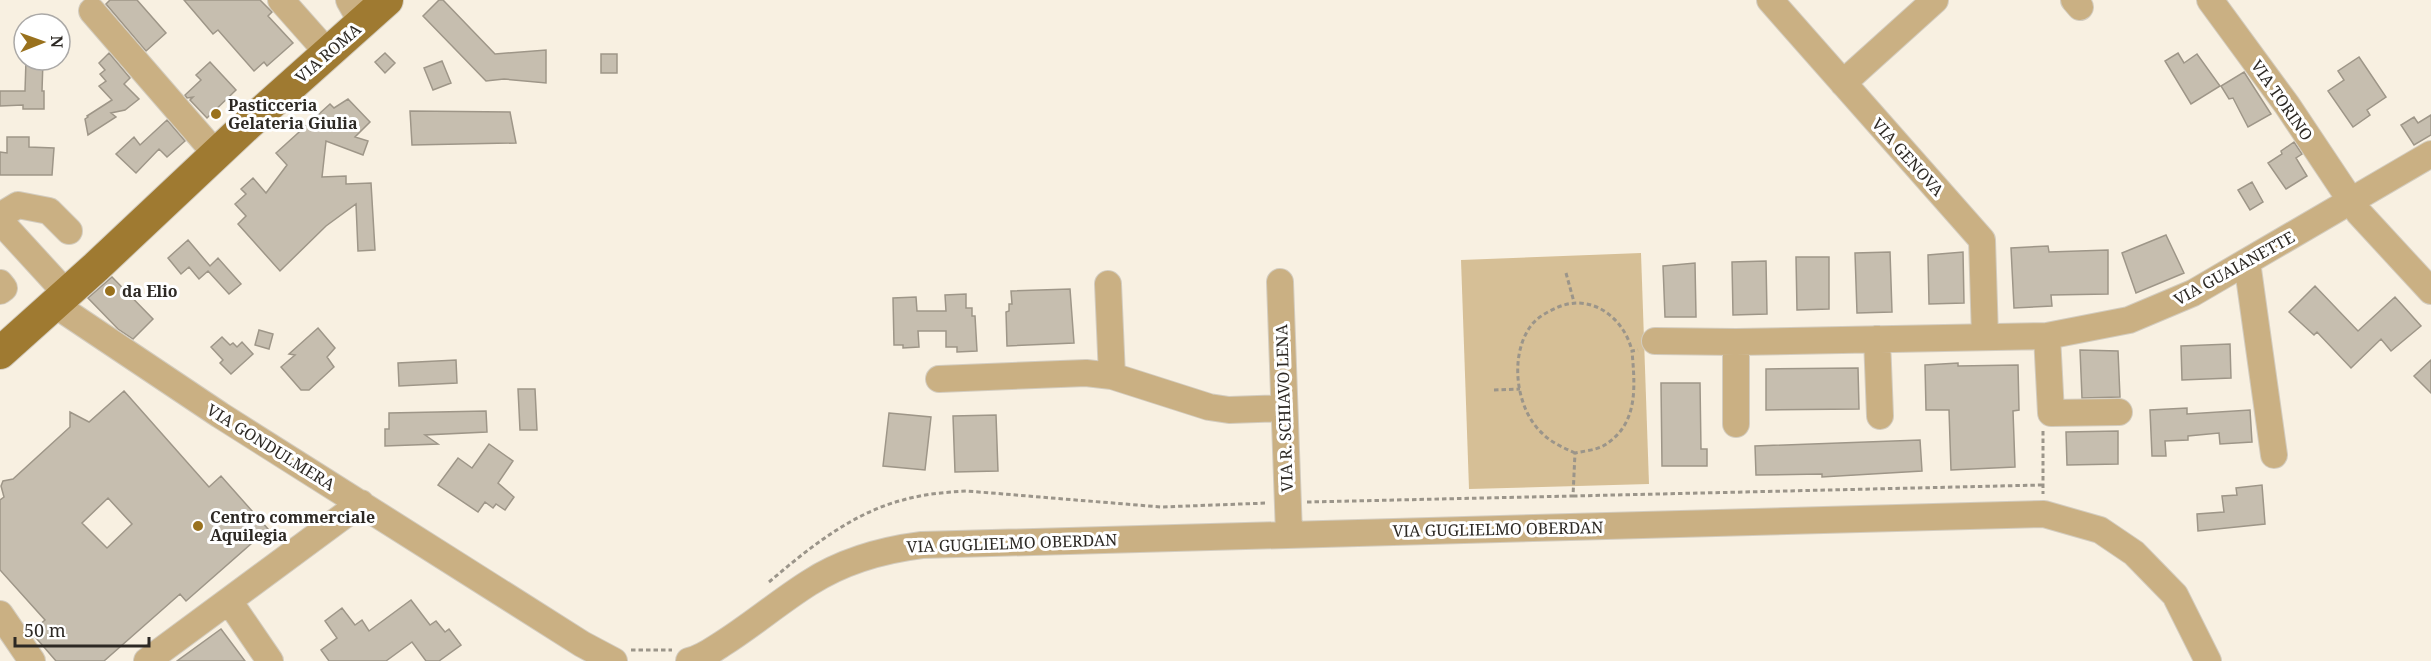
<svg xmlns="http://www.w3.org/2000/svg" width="2431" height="661" font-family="'Noto Serif',serif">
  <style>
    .green { fill: #d6bf96 }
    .building { fill: #c6beaf; stroke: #9e9688; stroke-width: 1.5; fill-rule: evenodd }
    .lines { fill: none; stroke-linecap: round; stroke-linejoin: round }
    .minor-casing { stroke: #d3ccbf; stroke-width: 28 }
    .major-casing { stroke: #d3ccbf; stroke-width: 34 }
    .path { stroke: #9b958a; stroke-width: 3; stroke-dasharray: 4.5 3; stroke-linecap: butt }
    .minor { stroke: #cab083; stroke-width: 26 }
    .major { stroke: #9f7a31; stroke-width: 32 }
    .poi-dot { fill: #99711d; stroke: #fff; stroke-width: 2 }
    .labels { text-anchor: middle; stroke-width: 6; stroke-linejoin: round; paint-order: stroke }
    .street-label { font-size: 16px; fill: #2d2924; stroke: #fff }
    .poi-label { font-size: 16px; font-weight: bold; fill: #2d2924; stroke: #fff; text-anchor: start }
  </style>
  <rect width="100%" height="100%" fill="#f8f0e1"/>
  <!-- green -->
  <path class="green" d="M 1641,253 L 1649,484 L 1469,489 L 1461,260 Z"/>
  <!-- building -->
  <path class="building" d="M 110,0 L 137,0 L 166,33 L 146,51 L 106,4 Z
    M 184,0 L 260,0 L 272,12 L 268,16 L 293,43 L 267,66 L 264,62 L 254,71 L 218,30 L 213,34 Z
    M 439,0 L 443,0 L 495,54 L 546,50 L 546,83 L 504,79 L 486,81 L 423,16 Z
    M 109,53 L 130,78 L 124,84 L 139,99 L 125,110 L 111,113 L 116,117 L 88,135 L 85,119 L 88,117 L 87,116 L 112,100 L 99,86 L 106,81 L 100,74 L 105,70 L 99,63 Z
    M 385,53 L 395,63 L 385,73 L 375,62 Z
    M 2178,53 L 2184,63 L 2197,54 L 2220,86 L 2191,104 L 2165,61 Z
    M 601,54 L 617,54 L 617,73 L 601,73 Z
    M 2359,57 L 2386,97 L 2367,110 L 2370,115 L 2353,127 L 2328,91 L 2344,80 L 2338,71 Z
    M 26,60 L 43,60 L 42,91 L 44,91 L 44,109 L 23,109 L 23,105 L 0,106 L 0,91 L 25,91 Z
    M 442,61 L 451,83 L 433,90 L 424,68 Z
    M 210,62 L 236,90 L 207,118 L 190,100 L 193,97 L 187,98 L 185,95 L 201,80 L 196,75 Z
    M 2244,72 L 2271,114 L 2248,127 L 2233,98 L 2229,99 L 2221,86 Z
    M 348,99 L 370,122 L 355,137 L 368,141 L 363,155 L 326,141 L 322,177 L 346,176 L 346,184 L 371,183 L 375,250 L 358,251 L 356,204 L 326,226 L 280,271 L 238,224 L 246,216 L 235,204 L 246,194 L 241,189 L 253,178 L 266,193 L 287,165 L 276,153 L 330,104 L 334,108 Z
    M 410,111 L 510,112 L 516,143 L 412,145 Z
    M 2431,115 L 2431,135 L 2414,145 L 2401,125 L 2414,117 L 2418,123 Z
    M 167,120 L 185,141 L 167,157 L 159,149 L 136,173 L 116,154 L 134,137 L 140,145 Z
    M 7,137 L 29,137 L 29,147 L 54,148 L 52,175 L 0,175 L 0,152 L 7,153 Z
    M 2294,142 L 2302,154 L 2296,158 L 2307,176 L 2286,189 L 2268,163 L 2282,154 L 2281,151 Z
    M 2252,182 L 2263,202 L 2250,210 L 2238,190 Z
    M 2166,235 L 2184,273 L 2136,293 L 2122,253 Z
    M 188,240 L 210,266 L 218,258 L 241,284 L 229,294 L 208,271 L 199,279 L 189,267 L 181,274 L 168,258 Z
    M 2048,246 L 2049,252 L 2108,250 L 2108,294 L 2051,295 L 2052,306 L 2014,308 L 2011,248 Z
    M 1890,252 L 1892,312 L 1857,313 L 1855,253 Z
    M 1963,252 L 1964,303 L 1929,304 L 1928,255 Z
    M 1796,257 L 1829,257 L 1829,309 L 1797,310 Z
    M 1766,261 L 1767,314 L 1733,315 L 1732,262 Z
    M 1695,263 L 1696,317 L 1665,317 L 1663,266 Z
    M 112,277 L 153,319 L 133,339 L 118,329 L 88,298 Z
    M 2315,286 L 2358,331 L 2395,297 L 2421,326 L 2391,351 L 2381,339 L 2351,368 L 2317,332 L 2314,335 L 2289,312 Z
    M 1070,289 L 1074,343 L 1007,346 L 1006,312 L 1009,311 L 1009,304 L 1012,304 L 1011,291 Z
    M 966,294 L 966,308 L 972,308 L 972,316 L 975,316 L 977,351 L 957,352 L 957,347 L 946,347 L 946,331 L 918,331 L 919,347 L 903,348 L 903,345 L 894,345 L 893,298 L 916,297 L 917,311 L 946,311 L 945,295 Z
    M 318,328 L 335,348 L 327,357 L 334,367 L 309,390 L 301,390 L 281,367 L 295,355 L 289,354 Z
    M 259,330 L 273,334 L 269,349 L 255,345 Z
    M 222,337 L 230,345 L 233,343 L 237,347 L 242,342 L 253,354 L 231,374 L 220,363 L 223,360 L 211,347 Z
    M 2230,344 L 2231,378 L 2182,380 L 2181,346 Z
    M 2080,350 L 2118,351 L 2120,397 L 2082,398 Z
    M 456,360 L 457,383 L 399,386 L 398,363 Z
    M 2431,360 L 2431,393 L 2414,376 Z
    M 1958,363 L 1958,366 L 2018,365 L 2019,410 L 2013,411 L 2015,467 L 1951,470 L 1949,410 L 1926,410 L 1925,365 Z
    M 1858,368 L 1859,409 L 1766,410 L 1766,369 Z
    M 1661,383 L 1700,383 L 1701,449 L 1707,449 L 1707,466 L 1662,466 Z
    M 518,389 L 535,389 L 537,430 L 520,430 Z
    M 124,391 L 209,487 L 221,476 L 268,529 L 186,601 L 180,594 L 104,661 L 56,661 L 31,632 L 45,620 L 0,570 L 0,500 L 4,497 L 1,486 L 3,481 L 13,479 L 70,427 L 70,412 L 89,422 ZM 108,498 L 132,524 L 107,548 L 82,523 Z
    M 2187,408 L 2187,414 L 2250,410 L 2252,442 L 2220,444 L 2219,433 L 2188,436 L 2188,440 L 2165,441 L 2166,456 L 2152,456 L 2150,410 Z
    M 486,411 L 487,432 L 425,435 L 438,444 L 385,446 L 385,429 L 389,429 L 389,413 Z
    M 889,413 L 931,417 L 925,470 L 883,466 Z
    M 996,415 L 998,471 L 955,472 L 953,416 Z
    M 2118,431 L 2118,464 L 2067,465 L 2066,432 Z
    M 1920,440 L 1922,471 L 1822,477 L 1822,474 L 1756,475 L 1755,446 Z
    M 489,444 L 513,461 L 498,483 L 514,497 L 505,510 L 496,504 L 493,508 L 485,502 L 478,512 L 438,485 L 458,458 L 472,468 Z
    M 2262,485 L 2265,524 L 2198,531 L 2197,514 L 2224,512 L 2222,496 L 2237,495 L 2236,488 Z
    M 411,600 L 430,625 L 436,621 L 445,632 L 449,629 L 461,645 L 439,661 L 426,661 L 412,642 L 386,661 L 329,661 L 321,650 L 337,638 L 325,621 L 342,608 L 355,625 L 362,620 L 369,631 Z
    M 221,629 L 245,661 L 177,661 Z"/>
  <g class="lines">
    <!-- minor casing -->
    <g class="minor-casing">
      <path id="minor" d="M 281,0 L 328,53
        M 349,0 L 362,23
        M 1770,0 L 1982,240 L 1985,337
        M 2074,0 L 2080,7
        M 2210,0 L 2287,105 L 2359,213 L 2431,291
        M 92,11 L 216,154
        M 1843,83 L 1935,0
        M 0,216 L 18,205 L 49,211 L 69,231
        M 0,221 L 66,293
        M 2247,262 L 2274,455
        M 1280,282 L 1289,534
        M 0,283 L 4,288 L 0,291
        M 1108,284 L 1112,376
        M 54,304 L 220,415 L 582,644 L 614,661
        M 2047,336 L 2051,413 L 2119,412
        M 1877,339 L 1880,416
        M 1655,341 L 1736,342 L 2047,336 L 2129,320 L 2193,293 L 2431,154
        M 939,379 L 1086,373 L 1112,376 L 1209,407 L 1229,410 L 1284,408
        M 1736,424 L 1736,342
        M 229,601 L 270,661
        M 0,614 L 32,661
        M 147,661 L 361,503
        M 689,661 C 702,658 711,651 722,644 C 752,625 779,602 809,583 C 843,561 882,550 922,545 L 2044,514 L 2100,530 L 2134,553 L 2175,595 L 2208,661"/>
    </g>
    <!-- major casing -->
    <g class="major-casing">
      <path id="major" d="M 0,353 L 96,267 L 247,125 L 387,0"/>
    </g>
    <!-- path -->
    <path class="path" d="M 1566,273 L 1574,302
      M 1494,390 L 1520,389
      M 2043,431 L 2043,494
      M 1575,453 C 1564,448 1552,443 1543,434 C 1516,410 1509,357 1530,327 C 1536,318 1547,312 1556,308 C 1590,292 1624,317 1632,351
      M 1573,496 L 2042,485
      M 1307,502 L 1573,496 L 1575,453 C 1584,451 1596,450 1603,446 C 1639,425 1635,387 1632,351 L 1638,350
      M 769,582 C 809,548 852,513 903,500 C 924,494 946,492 967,491 L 1161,507 L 1268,503
      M 631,650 L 672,650"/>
    <!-- minor -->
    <use href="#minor" class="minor"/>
    <!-- major -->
    <use href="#major" class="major"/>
  </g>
  <!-- markers -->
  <g class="poi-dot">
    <circle cx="216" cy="114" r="6"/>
    <circle cx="110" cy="291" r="6"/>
    <circle cx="198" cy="526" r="6"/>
  </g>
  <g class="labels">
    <!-- street labels -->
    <g class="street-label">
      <text transform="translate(328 53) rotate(-41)" y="6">VIA ROMA</text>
      <text transform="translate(2282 100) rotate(55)" y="6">VIA TORINO</text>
      <text transform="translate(1908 157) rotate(48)" y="6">VIA GENOVA</text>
      <text transform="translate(2234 268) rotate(-29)" y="6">VIA GUAIANETTE</text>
      <text transform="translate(1284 408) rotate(-92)" y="6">VIA R. SCHIAVO LENA</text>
      <text transform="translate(271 447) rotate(32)" y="6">VIA GONDULMERA</text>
      <text transform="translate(1498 529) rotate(-1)" y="6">VIA GUGLIELMO OBERDAN</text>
      <text transform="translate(1012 543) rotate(-2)" y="6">VIA GUGLIELMO OBERDAN</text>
    </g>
    <!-- poi labels -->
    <g class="poi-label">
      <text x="228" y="111">Pasticceria<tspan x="228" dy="18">Gelateria Giulia</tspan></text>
      <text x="122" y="297">da Elio</text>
      <text x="210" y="523">Centro commerciale<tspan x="210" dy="18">Aquilegia</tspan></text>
    </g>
  </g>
  <!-- north arrow -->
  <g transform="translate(42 42) rotate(89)"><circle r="28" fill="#ffffff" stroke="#aba9a7" stroke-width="1.5"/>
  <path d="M0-4.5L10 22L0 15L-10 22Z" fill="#99711d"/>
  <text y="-9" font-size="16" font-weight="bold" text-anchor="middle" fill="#2d2924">N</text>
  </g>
  <!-- scale -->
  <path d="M15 637v9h134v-9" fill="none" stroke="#2d2924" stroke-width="3"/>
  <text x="24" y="637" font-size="18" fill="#2d2924" stroke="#ffffff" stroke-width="4.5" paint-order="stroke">50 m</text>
</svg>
